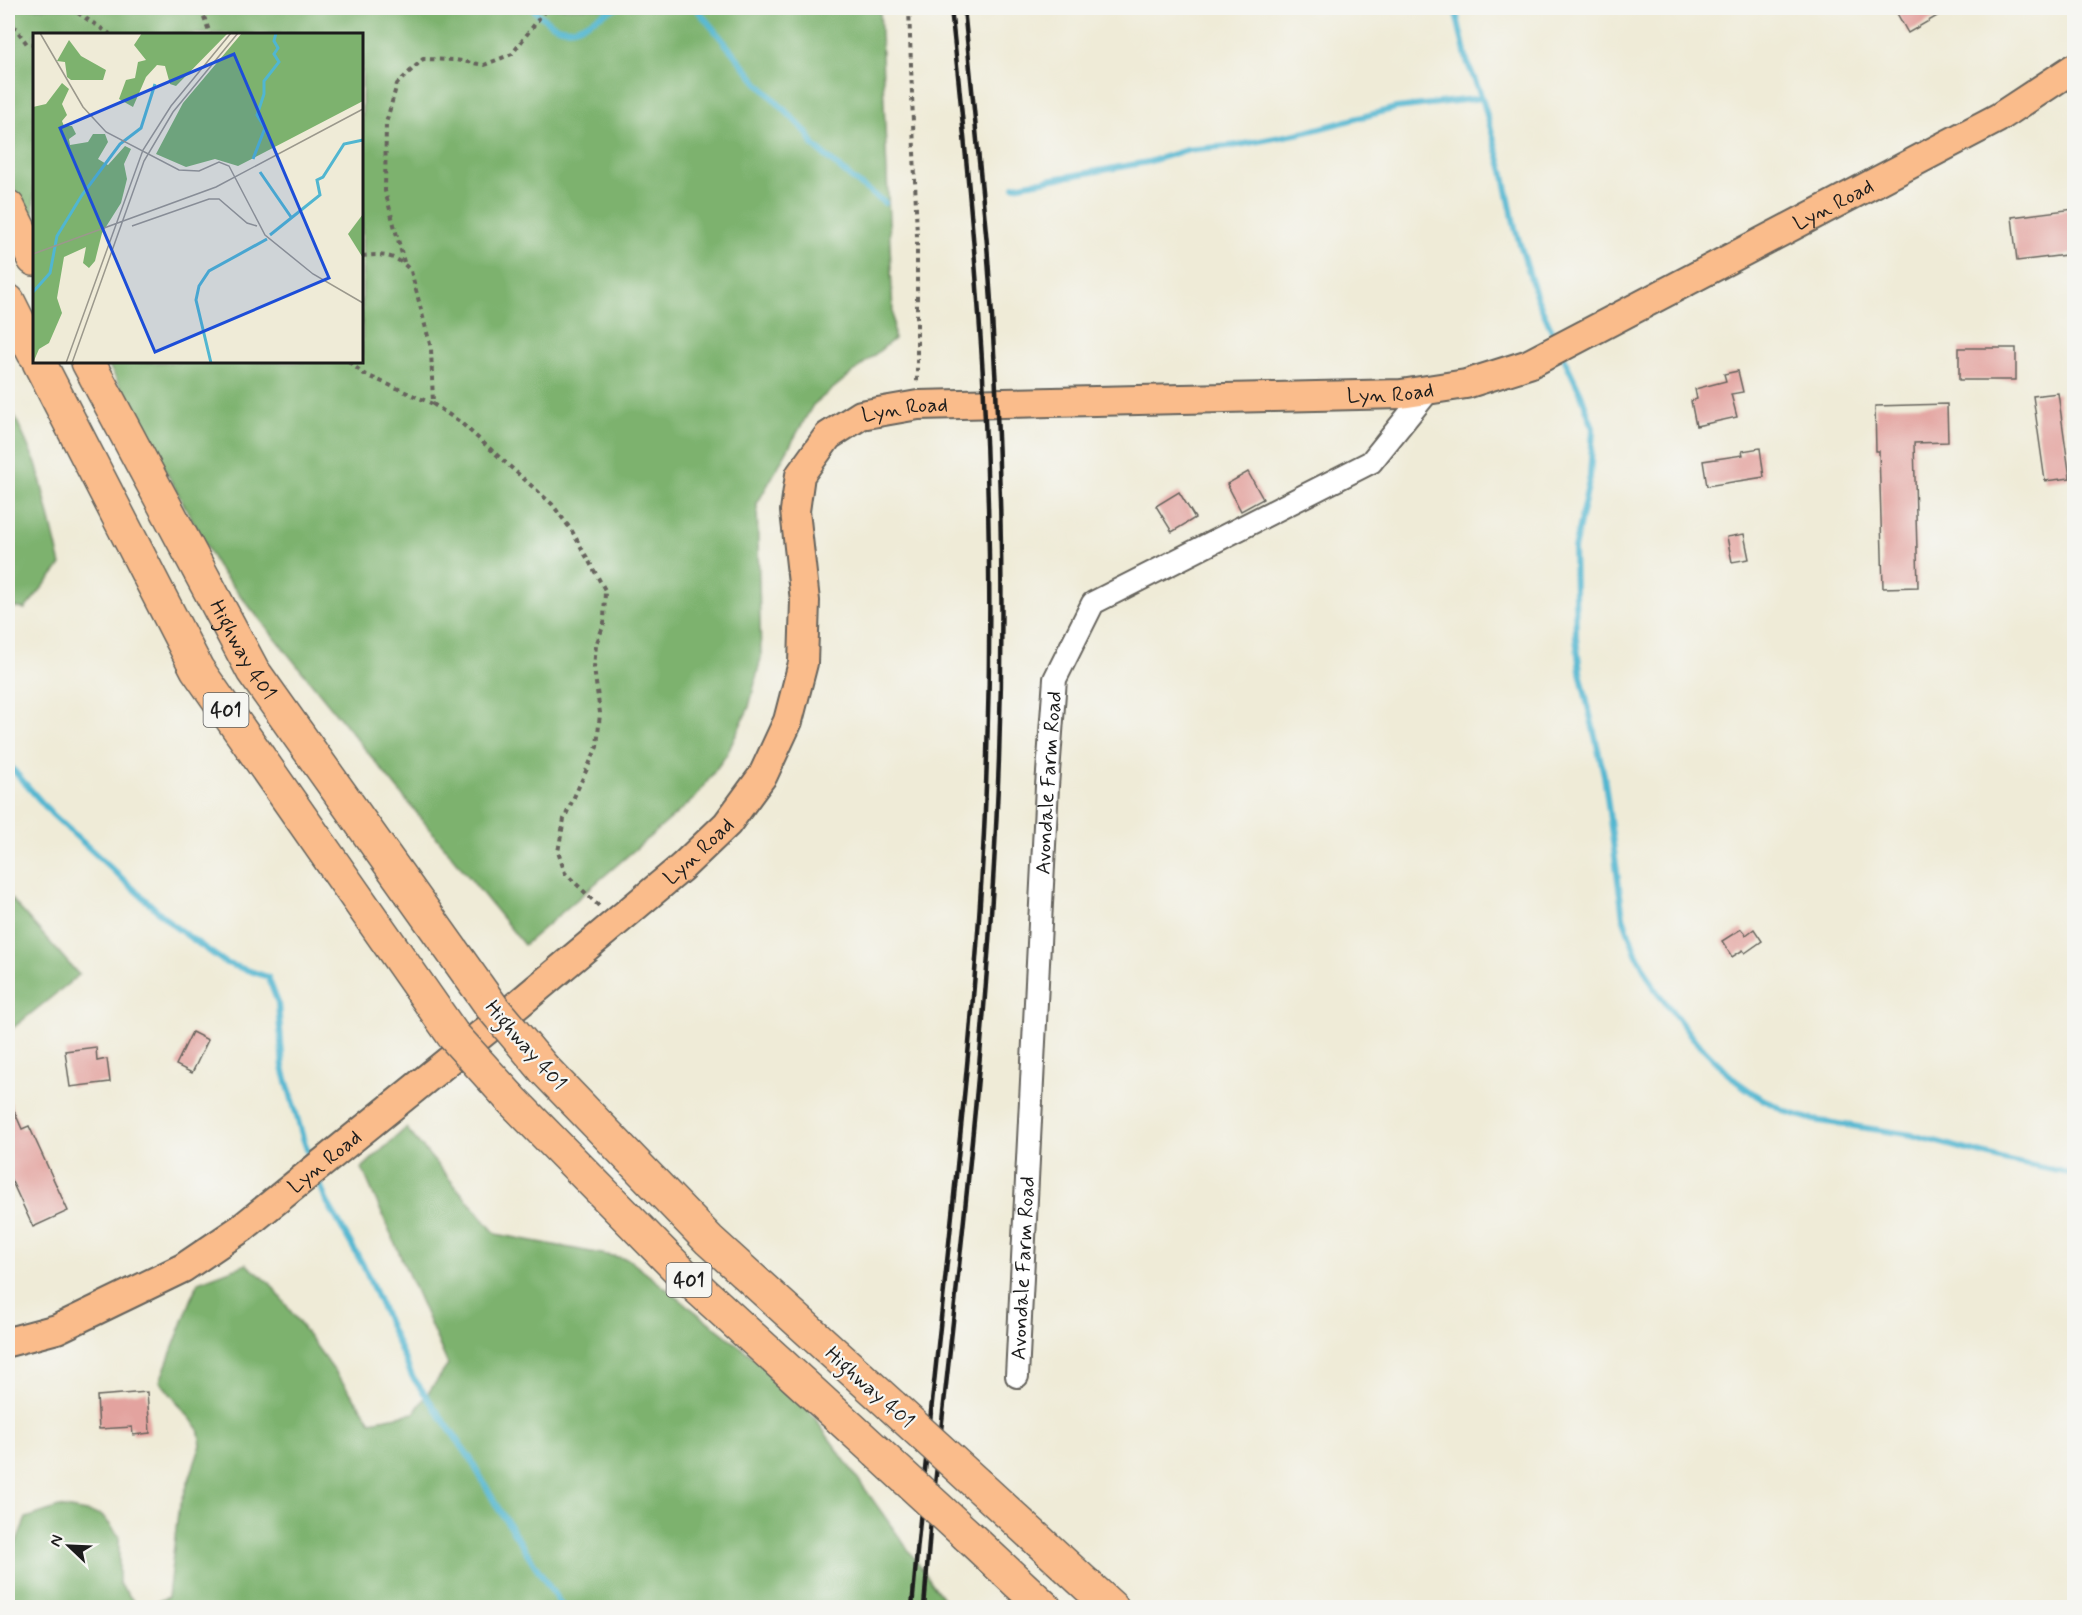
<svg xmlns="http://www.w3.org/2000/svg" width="2082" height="1615" font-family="Mynerve,sans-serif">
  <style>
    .forest { fill: #7db26e; stroke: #4c6745; stroke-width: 1.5 }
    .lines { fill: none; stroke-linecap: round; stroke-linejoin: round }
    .stream { stroke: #51b6d0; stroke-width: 6 }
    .building { fill: #e3a39f }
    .minor-casing { stroke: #66645d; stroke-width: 26 }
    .major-casing { stroke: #66645d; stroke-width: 32 }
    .highway-casing { stroke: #66645d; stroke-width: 36 }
    .path { stroke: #66645d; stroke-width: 4; stroke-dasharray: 4.5 4.5; stroke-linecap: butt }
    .minor { stroke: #fff; stroke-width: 22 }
    .major { stroke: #fabc8b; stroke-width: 28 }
    .highway { stroke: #fabc8b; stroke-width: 33 }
    .rail { stroke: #1c1c1c; stroke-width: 4.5 }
    .highway-bridge-casing { stroke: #66645d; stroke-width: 36; stroke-linecap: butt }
    .highway-bridge { stroke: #fabc8b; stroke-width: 33 }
    .labels { text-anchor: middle; stroke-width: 4.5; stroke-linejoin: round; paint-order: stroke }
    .shield { fill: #f6f6f2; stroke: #5d5d5c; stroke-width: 1.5 }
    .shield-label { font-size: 20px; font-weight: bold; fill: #1c1c1c }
    .street-label { font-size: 21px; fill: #1c1c1c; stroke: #f6f6f2 }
    .inset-river { fill: none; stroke: #51b6d0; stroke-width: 3 }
    .inset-road { fill: none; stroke: #9b988c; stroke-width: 1.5 }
    .view { fill: #1d4ed8; fill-opacity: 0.15; stroke: #1d4ed8; stroke-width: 3 }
    .inset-edge { fill: none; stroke: #1c1c1c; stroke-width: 3 }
  </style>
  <rect width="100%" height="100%" fill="#f6f6f2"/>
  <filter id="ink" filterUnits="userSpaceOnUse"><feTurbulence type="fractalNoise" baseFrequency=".0167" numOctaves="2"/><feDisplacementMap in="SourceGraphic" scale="12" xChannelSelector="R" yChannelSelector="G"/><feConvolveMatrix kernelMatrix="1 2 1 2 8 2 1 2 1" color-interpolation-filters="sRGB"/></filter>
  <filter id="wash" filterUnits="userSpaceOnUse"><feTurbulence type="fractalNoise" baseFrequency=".008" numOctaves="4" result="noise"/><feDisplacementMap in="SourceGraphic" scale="24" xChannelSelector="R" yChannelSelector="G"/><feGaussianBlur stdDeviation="1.35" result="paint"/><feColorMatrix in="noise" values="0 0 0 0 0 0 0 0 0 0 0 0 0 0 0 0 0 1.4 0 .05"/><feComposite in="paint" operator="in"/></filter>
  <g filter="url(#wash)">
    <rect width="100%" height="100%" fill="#efebd7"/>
    <!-- forest -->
    <path class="forest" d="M 8,8 L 880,8 L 894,339 L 813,405 L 757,504 L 761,658 L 749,707 L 727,754 L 696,797 L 524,945 L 218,568 L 107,362 L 362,362 L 362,34 L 34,34 L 34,227 L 8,177 Z
      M 8,401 L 37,466 L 61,565 L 25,609 L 8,606 Z
      M 8,895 L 79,975 L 8,1032 Z
      M 406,1128 L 496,1234 L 628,1259 L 794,1389 L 949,1607 L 142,1608 L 168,1597 L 178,1512 L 201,1445 L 198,1428 L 160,1381 L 198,1282 L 246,1264 L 270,1283 L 371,1421 L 414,1413 L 448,1365 L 362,1168 Z
      M 59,1507 L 102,1515 L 119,1536 L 119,1583 L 138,1607 L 8,1607 L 8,1563 L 26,1518 Z"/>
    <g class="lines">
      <!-- stream -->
      <path class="stream" d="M 533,8 C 537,14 542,16 547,21 C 575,41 590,17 617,8
        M 696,8 L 758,83 L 807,133 L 814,146 L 855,181 L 885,203
        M 1455,8 L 1467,61 L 1482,98 L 1503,171 L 1515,228 L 1537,298 L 1557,342
        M 1014,186 L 1148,162 L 1186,150 L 1239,145 L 1306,132 L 1396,108 L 1482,98
        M 1562,354 L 1581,394 L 1593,428 L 1590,477 L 1574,549 L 1576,638 L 1580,672 L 1604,775 L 1623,917 L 1636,953 L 1655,989 L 1692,1037 L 1736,1081 L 1757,1096 L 1787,1112 L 1813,1120 L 1912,1135 L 2008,1161 L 2074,1174
        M 8,764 L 52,814 L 174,926 L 226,963 L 268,977 L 278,1003 L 283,1068 L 303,1138 L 311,1161
        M 317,1176 L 326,1200 L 363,1265 L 412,1376 L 470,1458 L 498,1508 L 563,1608"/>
    </g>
    <g id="blocks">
      <!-- building -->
      <path class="building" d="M 1894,8 L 1951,8 L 1908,33 Z
        M 2074,209 L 2074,254 L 2017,261 L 2012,217 Z
        M 1959,348 L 2016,348 L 2016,380 L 1959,380 Z
        M 1738,371 L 1743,392 L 1731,394 L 1737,417 L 1696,426 L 1691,401 L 1697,399 L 1695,389 L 1726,381 L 1724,374 Z
        M 2058,393 L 2070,478 L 2045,481 L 2033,396 Z
        M 1947,404 L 1948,442 L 1914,443 L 1918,587 L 1883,588 L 1879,451 L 1876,451 L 1875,406 Z
        M 1760,448 L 1764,477 L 1707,486 L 1703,461 L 1743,455 L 1742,451 Z
        M 1248,472 L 1263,499 L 1241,511 L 1227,484 Z
        M 1179,492 L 1195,518 L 1172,532 L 1156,506 Z
        M 1744,534 L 1749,559 L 1732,562 L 1727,537 Z
        M 1741,929 L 1746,935 L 1754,929 L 1762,941 L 1745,953 L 1743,950 L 1732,957 L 1722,941 Z
        M 192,1032 L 208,1040 L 192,1073 L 176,1065 Z
        M 96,1047 L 97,1061 L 107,1059 L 110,1082 L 70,1087 L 65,1051 Z
        M 8,1097 L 22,1129 L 29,1126 L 68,1211 L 33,1227 L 8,1173 Z
        M 147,1392 L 150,1433 L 133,1435 L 132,1427 L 99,1429 L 97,1396 Z"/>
    </g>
  </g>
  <g filter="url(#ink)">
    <use href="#blocks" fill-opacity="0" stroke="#66645d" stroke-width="1.5"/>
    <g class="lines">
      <!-- minor casing -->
      <g class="minor-casing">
        <g id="minor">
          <path id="s1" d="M 1017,1376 L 1047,786 L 1055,679 L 1093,603 L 1371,462 L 1429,390"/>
        </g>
      </g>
      <!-- major casing -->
      <g class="major-casing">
        <g id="major">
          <path id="s2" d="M 8,1342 L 57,1329 L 183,1268 L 242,1228 L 509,1012 L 682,867 L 727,824 L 763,775 L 788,721 L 803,663 L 805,601 L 795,511 L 800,475 L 828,436 L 861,415 L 918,405 L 1401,394 L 1466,384 L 1529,364 L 1998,118 L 2074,68"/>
        </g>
      </g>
      <!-- highway casing -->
      <g class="highway-casing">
        <g id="highway">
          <path d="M 8,207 L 34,259"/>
          <path d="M 8,301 L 34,353"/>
          <path d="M 39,362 L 197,669 L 453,1035"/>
          <path id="s3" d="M 88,362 L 253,671 L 492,1007"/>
          <path d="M 544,1069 L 709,1240 L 892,1406"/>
          <path d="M 510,1098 L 686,1277 L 877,1452"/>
          <path d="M 978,1485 L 1112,1608"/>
          <path d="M 967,1535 L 1045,1608"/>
        </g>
      </g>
      <!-- path -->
      <path class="path" d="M 70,8 L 110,34
        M 201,8 L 210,34
        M 909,8 L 917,237 L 917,384
        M 8,18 L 27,44 L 34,45
        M 362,256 C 382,254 396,254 411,271 L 431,348 L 433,404 L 460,422 L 552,504 L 572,531 L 605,590 L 604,624 L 596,645 L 594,668 L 600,713 L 597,747 L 564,819 L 558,852 L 565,873 L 600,907
        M 404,262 L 385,191 L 386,123 L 397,84 L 423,59 L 455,60 L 484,65 L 512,54 L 547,8
        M 349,362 L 364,374 L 433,404"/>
      <!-- minor -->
      <use href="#minor" class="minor"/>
      <!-- major -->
      <use href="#major" class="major"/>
      <!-- highway -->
      <use href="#highway" class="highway"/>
      <!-- rail -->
      <path class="rail" d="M 912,1608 C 936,1323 979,1041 987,756 C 991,630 990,503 983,377 C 976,254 964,130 951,8
        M 924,1608 L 930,1530 C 958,1273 990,1017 999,758 C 1005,587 1000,415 987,244 C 980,165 971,86 964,8"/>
      <!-- highway-bridge casing -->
      <g class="highway-bridge-casing">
        <path id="highway-bridge" d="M 492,1007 L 544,1069
          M 453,1035 L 510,1098
          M 892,1406 L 978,1485
          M 877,1452 L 967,1535"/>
      </g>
      <!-- highway-bridge -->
      <use href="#highway-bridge" class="highway-bridge"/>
    </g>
  </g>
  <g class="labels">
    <!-- shield labels -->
    <g class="shield">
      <rect x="203.5" y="693" width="45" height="34" rx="4.5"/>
      <rect x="666.5" y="1263" width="45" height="34" rx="4.5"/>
    </g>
    <g class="shield-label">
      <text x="226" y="717">401</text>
      <text x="689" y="1287">401</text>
    </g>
    <!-- street labels -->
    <g class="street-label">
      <text dy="7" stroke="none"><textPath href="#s2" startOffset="2366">Lyn Road</textPath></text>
      <text dy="7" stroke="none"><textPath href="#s2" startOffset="1880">Lyn Road</textPath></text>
      <text dy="7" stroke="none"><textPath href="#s2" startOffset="1394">Lyn Road</textPath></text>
      <text dy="7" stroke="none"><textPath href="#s3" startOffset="327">Highway 401</textPath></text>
      <text dy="7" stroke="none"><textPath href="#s1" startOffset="594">Avondale Farm Road</textPath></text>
      <text dy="7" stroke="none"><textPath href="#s2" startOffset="854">Lyn Road</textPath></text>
      <text transform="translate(526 1045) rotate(49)" y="7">Highway 401</text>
      <text dy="7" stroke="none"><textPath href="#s2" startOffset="368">Lyn Road</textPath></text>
      <text dy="7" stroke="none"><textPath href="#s1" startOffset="108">Avondale Farm Road</textPath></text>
      <text transform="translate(870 1387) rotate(42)" y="7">Highway 401</text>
    </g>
  </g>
  <!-- overview -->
  <g transform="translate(33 33)">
    <rect width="330" height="330" fill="#efebd7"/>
    <path d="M 109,0 L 195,0 L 143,53 L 137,51 L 132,33 L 124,32 L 113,44 L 100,74 L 86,66 L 93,47 L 102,45 L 105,29 L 113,27 L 101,12 ZM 209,0 L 330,0 L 330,68 L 205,133 L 182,126 L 153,134 L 123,121 L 150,70 ZM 36,7 L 48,23 L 73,37 L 70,47 L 38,47 L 34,44 L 32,29 L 24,28 ZM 29,50 L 36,56 L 29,71 L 34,82 L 29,88 L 31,93 L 39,93 L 43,101 L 36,106 L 37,112 L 55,109 L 60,101 L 72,101 L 75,109 L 65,126 L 75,132 L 92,113 L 98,116 L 91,131 L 94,146 L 88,170 L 69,200 L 62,228 L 56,235 L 50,230 L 53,214 L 31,224 L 24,265 L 29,280 L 16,310 L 6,316 L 0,330 L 0,74 L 13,71 ZM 330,181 L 330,225 L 315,201 Z" fill="#7db26e"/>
    <path class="inset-river" d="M 220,126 L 232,95 L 224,82 L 231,61 L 231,48 L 246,29 L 241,21 L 245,15 L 241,8 L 243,0M 227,139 L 258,184M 237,202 L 287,162 L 284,147 L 290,144 L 311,111 L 330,107M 0,259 L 17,240 L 24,203 L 49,162 L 87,111 L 108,95 L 122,51M 178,330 L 163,267 L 166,253 L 176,238 L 234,206"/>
    <path class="inset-road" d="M 7,0 L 50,74 L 73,99 L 146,137 L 166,138 L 186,129 L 196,133 L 232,202 L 280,241 L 330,270M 99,193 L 176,166 L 186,166 L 214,190 L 224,193M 0,221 L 183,154 L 330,76M 33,330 L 110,117 L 138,73 L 198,0M 39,330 L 111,128 L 140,79 L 205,0"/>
    <path class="view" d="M 201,21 L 296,245 L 122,319 L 27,95 Z"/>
    <rect width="330" height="330" class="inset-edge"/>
  </g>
  <!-- margin -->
  <rect width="2082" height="1615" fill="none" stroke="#f6f6f2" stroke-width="30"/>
  <!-- north arrow -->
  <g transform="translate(69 1546) rotate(293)" stroke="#f6f6f2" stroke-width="4.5" paint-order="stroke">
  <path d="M0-4.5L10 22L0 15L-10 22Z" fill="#1c1c1c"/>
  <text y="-9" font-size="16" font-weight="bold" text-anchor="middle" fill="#1c1c1c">N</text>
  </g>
</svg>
